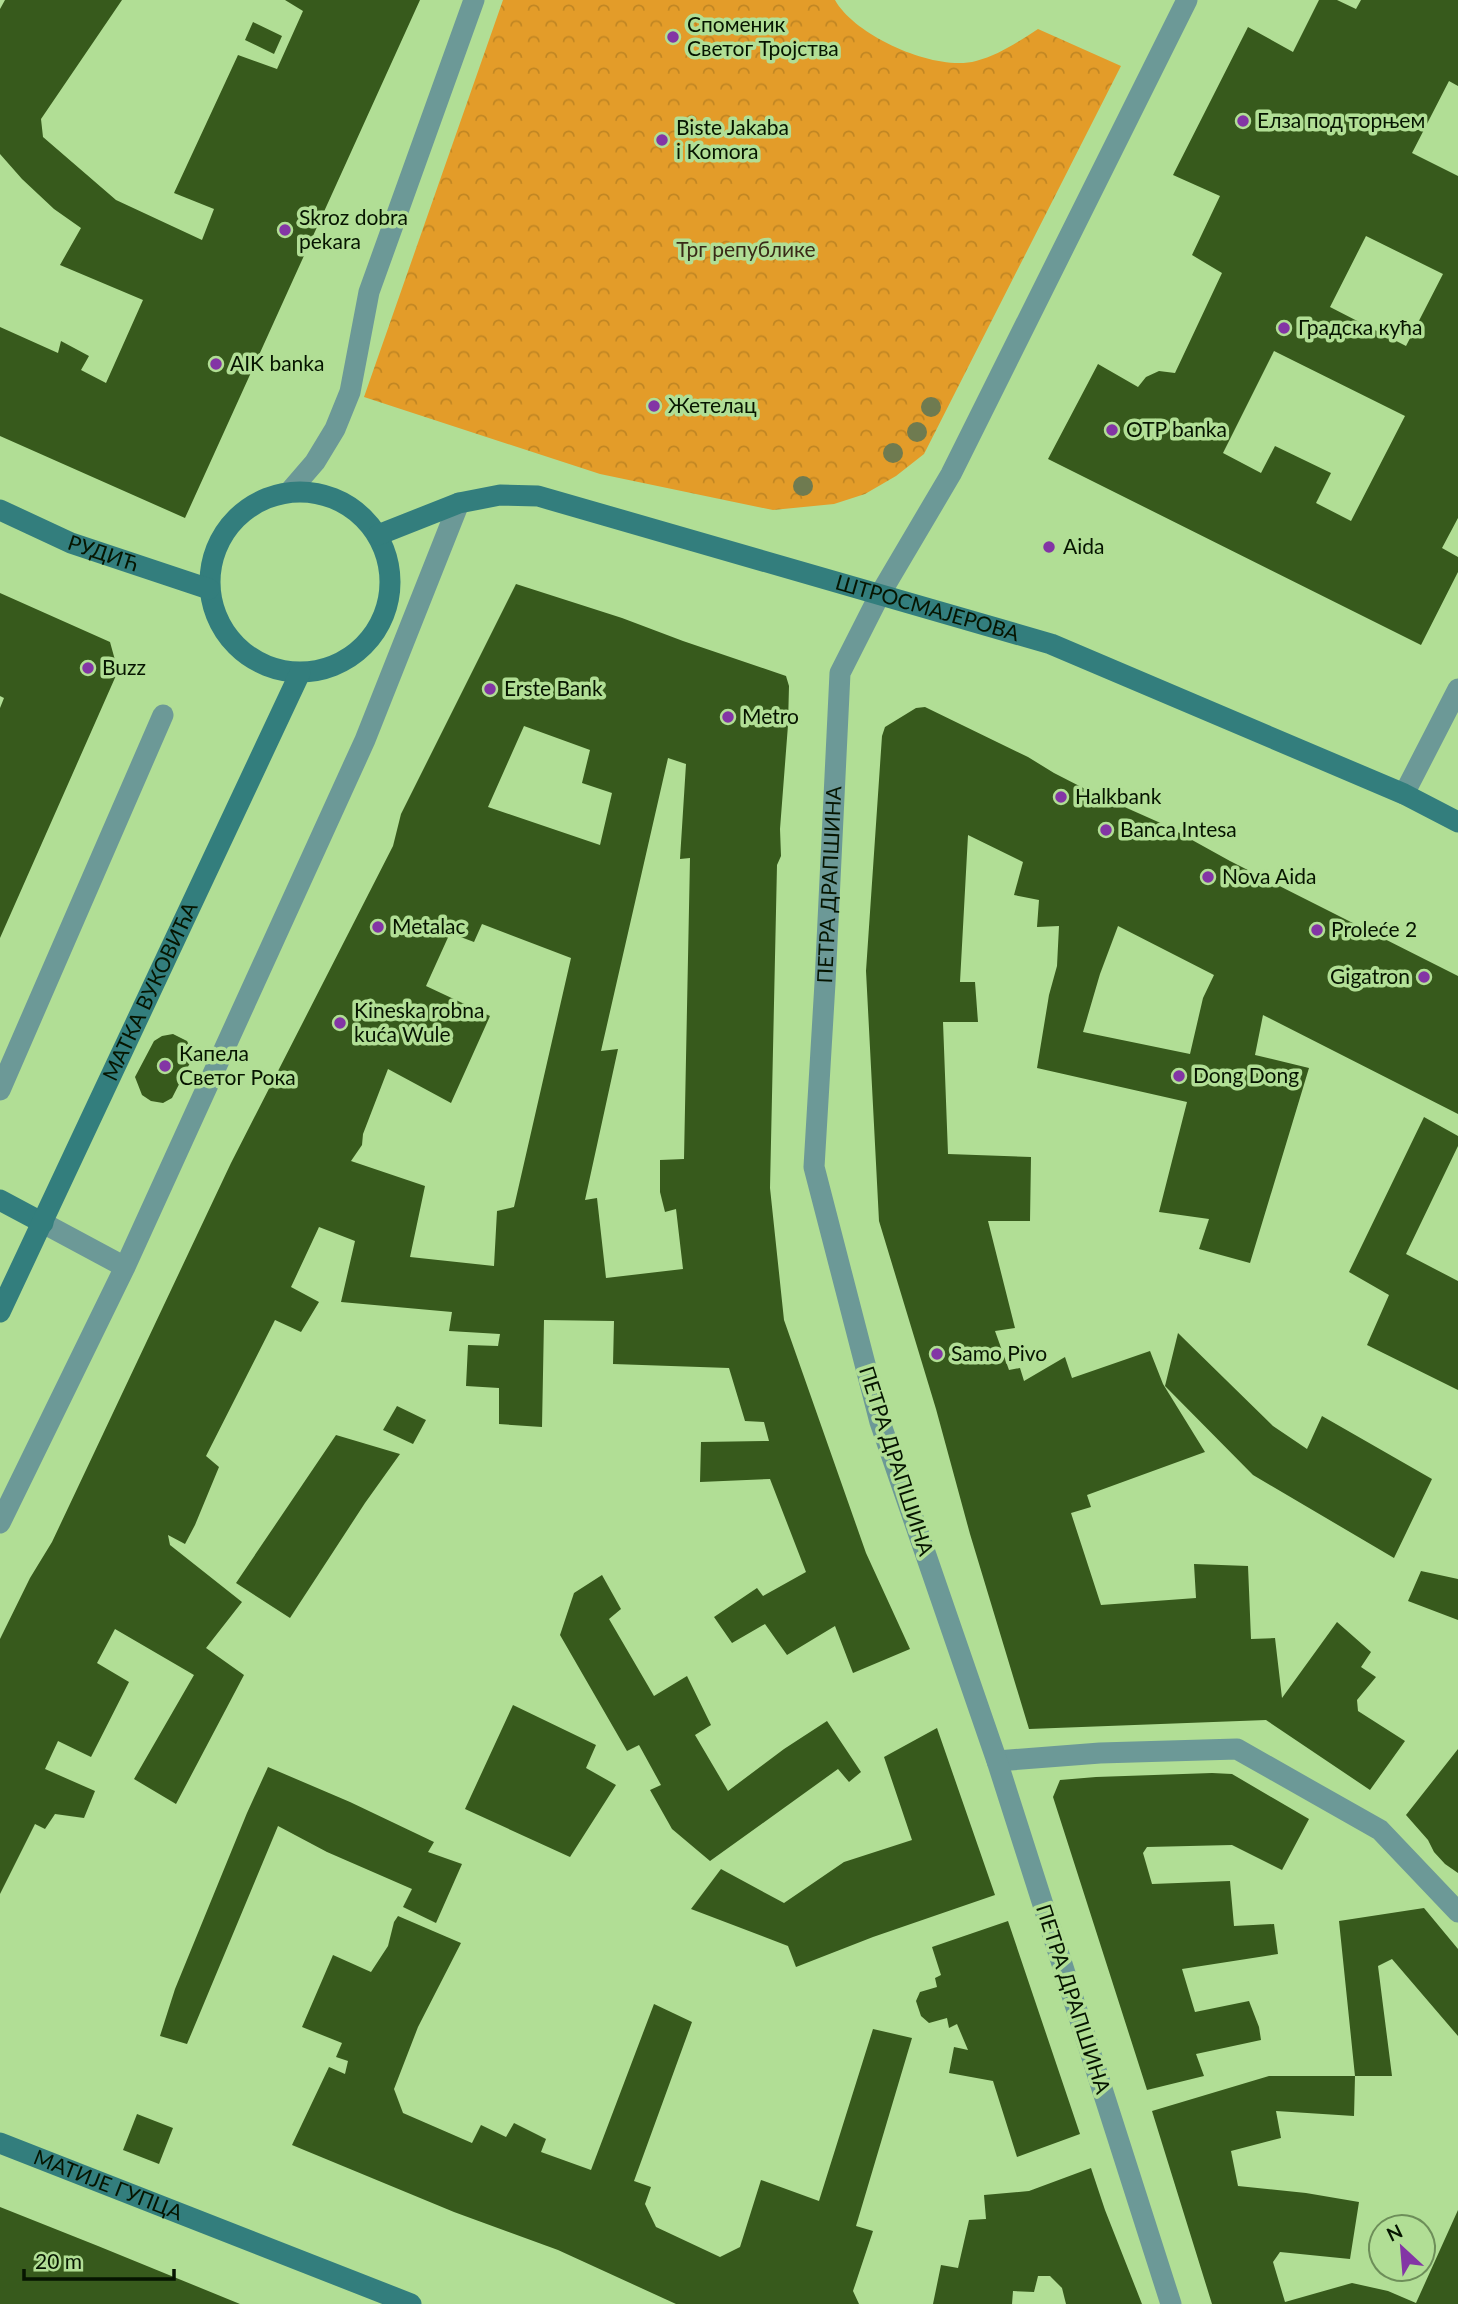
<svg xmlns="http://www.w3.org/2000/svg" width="1458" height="2304" font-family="Lato,sans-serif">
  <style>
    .forest { fill: url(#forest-crowns) }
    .building { fill: #375a1c; fill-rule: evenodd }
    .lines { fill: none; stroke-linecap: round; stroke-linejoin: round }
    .lane { stroke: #6c9997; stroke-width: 21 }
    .street { stroke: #6c9997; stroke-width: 21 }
    .secondary { stroke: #337e7d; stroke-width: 21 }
    .tree { fill: #6f7b50 }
    .poi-dot { fill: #8335a5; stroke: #b1de95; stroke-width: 2.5 }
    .labels { text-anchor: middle; stroke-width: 7; stroke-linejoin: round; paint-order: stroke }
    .poi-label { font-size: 21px; fill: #061500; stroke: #b1de95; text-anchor: start }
    .park-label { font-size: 21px; fill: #392a17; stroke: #b1de95 }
    .street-label { font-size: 21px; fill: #061500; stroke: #b1de95 }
  </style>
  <defs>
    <pattern id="forest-crowns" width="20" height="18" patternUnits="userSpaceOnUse" patternTransform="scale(1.75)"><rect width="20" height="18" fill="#e39c29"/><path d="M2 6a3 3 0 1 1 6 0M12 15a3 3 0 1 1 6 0" fill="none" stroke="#c18623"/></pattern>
  </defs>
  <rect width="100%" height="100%" fill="#b1de95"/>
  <!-- forest -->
  <path class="forest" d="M 503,0 L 835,0 C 855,36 935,72 976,61 C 999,55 1018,42 1038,29 L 1121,66 L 924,454 L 896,476 L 865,494 L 834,504 L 773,510 L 600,474 L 364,397 Z"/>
  <!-- building -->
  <path class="building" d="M 5,0 L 122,0 L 41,119 L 43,137 L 116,200 L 202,240 L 214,209 L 174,193 L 238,55 L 277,69 L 303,11 L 285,0 L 420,0 L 185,518 L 0,436 L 0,327 L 58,353 L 61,341 L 89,356 L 81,370 L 106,383 L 143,300 L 60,265 L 81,228 L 54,209 L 22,179 L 0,154 L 0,9 Z
    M 1319,0 L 1337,0 L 1356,9 L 1361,0 L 1458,0 L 1458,86 L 1449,81 L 1412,153 L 1458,176 L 1458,518 L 1442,548 L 1458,557 L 1458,572 L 1421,645 L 1048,459 L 1098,364 L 1138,387 L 1146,377 L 1159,371 L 1175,373 L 1222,273 L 1192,255 L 1220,196 L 1173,175 L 1248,27 L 1293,52 ZM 1366,236 L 1443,274 L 1406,346 L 1330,307 ZM 1274,351 L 1405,416 L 1351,521 L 1316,503 L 1331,473 L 1275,446 L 1261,473 L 1223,453 Z
    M 253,22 L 282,36 L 274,54 L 245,40 Z
    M 516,584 L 622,618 L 683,641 L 786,676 L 789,686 L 788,725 L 780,829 L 781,856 L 777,865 L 770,1188 L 784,1320 L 866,1553 L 910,1649 L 853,1673 L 835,1626 L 787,1655 L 765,1624 L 732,1643 L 714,1617 L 757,1588 L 763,1596 L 806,1572 L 770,1479 L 700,1482 L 701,1442 L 769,1441 L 764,1422 L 745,1421 L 729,1368 L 613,1364 L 614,1321 L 544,1320 L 542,1427 L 499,1424 L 499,1388 L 466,1386 L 468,1345 L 498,1346 L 500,1334 L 449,1331 L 452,1312 L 341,1302 L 355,1241 L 319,1227 L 291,1287 L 319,1302 L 301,1332 L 275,1320 L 206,1456 L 219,1467 L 195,1525 L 185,1544 L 168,1535 L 170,1545 L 242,1602 L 206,1648 L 244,1675 L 176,1804 L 134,1779 L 194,1675 L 115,1629 L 97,1663 L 129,1682 L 91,1757 L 58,1741 L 45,1769 L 95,1791 L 84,1818 L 55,1814 L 45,1829 L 35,1824 L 0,1894 L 0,1639 L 30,1578 L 52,1542 L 231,1163 L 393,846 L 401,814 ZM 524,726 L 590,750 L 582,783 L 612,793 L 600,845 L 488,807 ZM 668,758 L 686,764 L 680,859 L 690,858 L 684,1159 L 660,1160 L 660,1192 L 665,1212 L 676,1209 L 683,1269 L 606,1278 L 597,1198 L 585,1200 L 618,1049 L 601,1051 ZM 482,924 L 571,958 L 514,1207 L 497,1211 L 494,1266 L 410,1257 L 425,1186 L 351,1161 L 362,1145 L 363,1134 L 388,1069 L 451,1103 L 490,1016 L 426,986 L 450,933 L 474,942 Z
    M 0,593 L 110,642 L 118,671 L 0,938 L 0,708 L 4,698 L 0,696 Z
    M 925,707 L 1028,757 L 1054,773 L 1093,793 L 1165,825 L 1230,861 L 1458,976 L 1458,1114 L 1263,1015 L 1255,1055 L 1309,1068 L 1250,1263 L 1199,1249 L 1209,1219 L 1159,1212 L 1187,1102 L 1037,1068 L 1049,995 L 1057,966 L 1059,926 L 1037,927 L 1039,900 L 1014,895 L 1023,862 L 968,835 L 960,982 L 975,982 L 978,1022 L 943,1022 L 948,1154 L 1031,1157 L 1030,1221 L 988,1221 L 1015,1328 L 995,1331 L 1009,1370 L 1020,1368 L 1024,1381 L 1065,1357 L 1072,1378 L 1150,1351 L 1163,1384 L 1205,1452 L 1087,1495 L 1091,1507 L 1071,1513 L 1101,1605 L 1196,1598 L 1194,1564 L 1248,1566 L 1251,1639 L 1275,1638 L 1282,1698 L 1337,1622 L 1371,1652 L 1361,1667 L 1376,1677 L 1357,1700 L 1358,1711 L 1405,1741 L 1370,1790 L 1266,1720 L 1029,1729 L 970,1534 L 936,1409 L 879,1221 L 866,971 L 882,736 L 885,727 L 916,708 ZM 1118,926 L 1214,975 L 1203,998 L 1190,1054 L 1083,1032 L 1100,974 Z
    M 173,1034 L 187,1041 L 194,1055 L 172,1098 L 163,1103 L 151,1101 L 142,1095 L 135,1077 L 154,1041 L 162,1036 Z
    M 1424,1117 L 1458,1136 L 1458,1146 L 1406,1254 L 1458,1281 L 1458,1390 L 1367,1345 L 1389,1295 L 1349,1272 Z
    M 1178,1333 L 1273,1426 L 1307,1449 L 1322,1416 L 1432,1479 L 1394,1558 L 1253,1475 L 1165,1386 Z
    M 397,1406 L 426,1420 L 413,1444 L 383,1430 Z
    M 336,1435 L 400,1454 L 365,1503 L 290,1618 L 236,1583 Z
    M 1421,1571 L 1458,1579 L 1458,1620 L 1408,1601 Z
    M 602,1575 L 621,1609 L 609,1619 L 654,1696 L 687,1676 L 711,1725 L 695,1735 L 728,1791 L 784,1749 L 827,1721 L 861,1772 L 849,1782 L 838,1769 L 710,1861 L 672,1829 L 650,1790 L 661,1785 L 639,1745 L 627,1751 L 560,1635 L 574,1593 Z
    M 513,1705 L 596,1745 L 586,1768 L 616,1785 L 570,1857 L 465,1809 Z
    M 937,1728 L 995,1895 L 873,1937 L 796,1967 L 788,1946 L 691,1909 L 721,1869 L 784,1903 L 844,1862 L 912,1840 L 884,1757 Z
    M 1458,1749 L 1458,1873 L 1445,1864 L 1434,1852 L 1428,1840 L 1406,1815 Z
    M 268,1767 L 350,1802 L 434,1842 L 428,1852 L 462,1864 L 436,1923 L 403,1907 L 412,1889 L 327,1852 L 278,1826 L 187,2044 L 160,2036 L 175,1989 L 247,1813 Z
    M 1212,1773 L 1232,1774 L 1309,1819 L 1282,1870 L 1232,1845 L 1147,1847 L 1143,1853 L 1152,1884 L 1230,1881 L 1234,1926 L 1274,1924 L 1278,1954 L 1182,1969 L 1195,2012 L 1249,2001 L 1259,2027 L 1261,2040 L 1196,2054 L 1204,2076 L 1147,2090 L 1053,1797 L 1060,1780 L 1096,1777 Z
    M 1424,1908 L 1458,1949 L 1458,2036 L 1392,1959 L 1378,1966 L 1392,2076 L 1355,2076 L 1339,1921 Z
    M 398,1916 L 461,1943 L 418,2027 L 394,2089 L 403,2113 L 472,2143 L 481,2125 L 506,2137 L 514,2123 L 546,2139 L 541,2152 L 591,2170 L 654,2004 L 692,2022 L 634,2181 L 651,2187 L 645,2204 L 656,2227 L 720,2257 L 740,2247 L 761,2180 L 819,2201 L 873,2029 L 912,2038 L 856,2226 L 873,2231 L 853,2291 L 859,2304 L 676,2304 L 558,2250 L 454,2212 L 292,2145 L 329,2067 L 345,2074 L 348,2061 L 336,2057 L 342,2043 L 302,2027 L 333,1955 L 371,1972 L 388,1946 L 394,1922 Z
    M 1008,1921 L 1080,2134 L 1017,2157 L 993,2081 L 949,2073 L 954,2047 L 968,2050 L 957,2024 L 949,2028 L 947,2018 L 929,2023 L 921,2016 L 916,2001 L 920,1992 L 937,1987 L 935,1978 L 941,1975 L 932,1947 Z
    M 1269,2076 L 1355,2076 L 1354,2116 L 1276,2111 L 1281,2138 L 1231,2151 L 1238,2186 L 1306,2193 L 1359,2202 L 1350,2259 L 1280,2252 L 1273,2262 L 1285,2302 L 1352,2283 L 1388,2291 L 1416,2303 L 1458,2210 L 1458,2304 L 1212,2304 L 1152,2111 Z
    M 137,2114 L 173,2128 L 159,2164 L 123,2150 Z
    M 1091,2168 L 1105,2210 L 1142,2304 L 1066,2304 L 1062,2288 L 1050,2276 L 1038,2276 L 1034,2292 L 1013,2291 L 1012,2304 L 933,2304 L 941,2265 L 958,2268 L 969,2220 L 986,2219 L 984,2195 L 1029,2191 Z
    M 0,2207 L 98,2246 L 240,2304 L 0,2304 Z"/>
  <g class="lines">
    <!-- lane -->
    <path class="lane" d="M 1404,794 L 1458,689
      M 0,1090 L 163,715
      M 43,1223 L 125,1267
      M 0,1523 L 125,1267 L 365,740 L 459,503"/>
    <!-- street -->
    <g class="street">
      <path d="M 290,491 L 315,462 L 335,429 L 350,392 L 369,292 L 474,0"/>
      <path d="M 997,1761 L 1100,1753 L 1237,1749 L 1380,1830 L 1458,1912"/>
      <path id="s1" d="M 1171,2304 L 997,1761 L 880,1422 L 814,1167 L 825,983 L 840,673 L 879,596 L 951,474 L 1187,0"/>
    </g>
    <!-- secondary -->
    <g class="secondary">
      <circle cx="300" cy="582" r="90"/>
      <path id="s2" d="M 0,510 L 71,543 L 209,589"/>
      <path id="s3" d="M 378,535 L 459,503 L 500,495 L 538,496 L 1051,644 L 1404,794 L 1458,822"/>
      <path d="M 0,1200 L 43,1223"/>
      <path id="s4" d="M 0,1312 L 300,673"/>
      <path id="s5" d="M 0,2143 L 411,2304"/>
    </g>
  </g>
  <!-- trees -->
  <g class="tree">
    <circle cx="931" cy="407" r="10"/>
    <circle cx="917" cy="432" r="10"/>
    <circle cx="893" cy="453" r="10"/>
    <circle cx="803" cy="486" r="10"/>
  </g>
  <!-- markers -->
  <g class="poi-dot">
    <circle cx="673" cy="37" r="7"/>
    <circle cx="1243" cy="121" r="7"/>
    <circle cx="662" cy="140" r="7"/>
    <circle cx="285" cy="230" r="7"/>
    <circle cx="1284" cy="328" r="7"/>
    <circle cx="216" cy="364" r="7"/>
    <circle cx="654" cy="406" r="7"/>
    <circle cx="1112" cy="430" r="7"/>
    <circle cx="1049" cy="547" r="7"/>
    <circle cx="88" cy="668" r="7"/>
    <circle cx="490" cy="689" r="7"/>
    <circle cx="728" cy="717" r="7"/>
    <circle cx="1061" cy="797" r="7"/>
    <circle cx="1106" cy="830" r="7"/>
    <circle cx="1208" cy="877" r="7"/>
    <circle cx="378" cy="927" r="7"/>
    <circle cx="1317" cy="930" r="7"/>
    <circle cx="1424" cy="977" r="7"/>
    <circle cx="340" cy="1023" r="7"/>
    <circle cx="165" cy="1066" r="7"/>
    <circle cx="1179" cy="1076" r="7"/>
    <circle cx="937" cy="1354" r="7"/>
  </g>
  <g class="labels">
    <!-- poi labels -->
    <g class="poi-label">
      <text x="687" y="32">Споменик<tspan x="687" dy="24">Светог Тројства</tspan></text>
      <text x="1257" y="128">Елза под торњем</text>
      <text x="676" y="135">Biste Jakaba<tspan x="676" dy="24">i Komora</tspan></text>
      <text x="299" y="225">Skroz dobra<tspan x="299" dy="24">pekara</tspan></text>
      <text x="1298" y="335">Градска кућа</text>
      <text x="230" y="371">AIK banka</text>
      <text x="668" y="413">Жетелац</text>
      <text x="1126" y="437">OTP banka</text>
      <text x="1063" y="554">Aida</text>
      <text x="102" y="675">Buzz</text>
      <text x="504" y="696">Erste Bank</text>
      <text x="742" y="724">Metro</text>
      <text x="1075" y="804">Halkbank</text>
      <text x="1120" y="837">Banca Intesa</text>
      <text x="1222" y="884">Nova Aida</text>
      <text x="392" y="934">Metalac</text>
      <text x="1331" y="937">Proleće 2</text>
      <text x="1410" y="984" text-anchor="end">Gigatron</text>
      <text x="354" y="1018">Kineska robna<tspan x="354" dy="24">kuća Wule</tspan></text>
      <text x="179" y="1061">Капела<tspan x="179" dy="24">Светог Рока</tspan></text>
      <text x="1193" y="1083">Dong Dong</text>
      <text x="951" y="1361">Samo Pivo</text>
    </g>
    <!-- park labels -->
    <g class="park-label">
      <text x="746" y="257">Трг републике</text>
    </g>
    <!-- street labels -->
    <g class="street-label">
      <text dy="7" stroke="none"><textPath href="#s2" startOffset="112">РУДИЋ</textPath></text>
      <text dy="7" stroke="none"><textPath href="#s3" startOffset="572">ШТРОСМАЈЕРОВА</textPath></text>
      <text dy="7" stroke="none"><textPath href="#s1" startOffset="1475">ПЕТРА ДРАПШИНА</textPath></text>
      <text dy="7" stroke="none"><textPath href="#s4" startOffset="354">МАТКА ВУКОВИЋА</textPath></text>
      <text transform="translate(896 1461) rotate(72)" y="7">ПЕТРА ДРАПШИНА</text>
      <text transform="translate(1073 1999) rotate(72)" y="7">ПЕТРА ДРАПШИНА</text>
      <text dy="7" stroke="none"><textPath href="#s5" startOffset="116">МАТИЈЕ ГУПЦА</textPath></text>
    </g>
  </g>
  <!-- north arrow -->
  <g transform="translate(1402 2248) rotate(334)"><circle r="33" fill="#b1de95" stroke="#6d8e59" stroke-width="2"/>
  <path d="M0-5L12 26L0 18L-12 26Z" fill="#8335a5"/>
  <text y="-10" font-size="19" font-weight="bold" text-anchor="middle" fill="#061500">N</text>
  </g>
  <!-- scale -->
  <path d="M24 2269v10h150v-10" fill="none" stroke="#061500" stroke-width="3.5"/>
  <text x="35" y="2269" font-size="21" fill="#061500" stroke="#b1de95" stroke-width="5" paint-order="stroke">20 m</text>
</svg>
